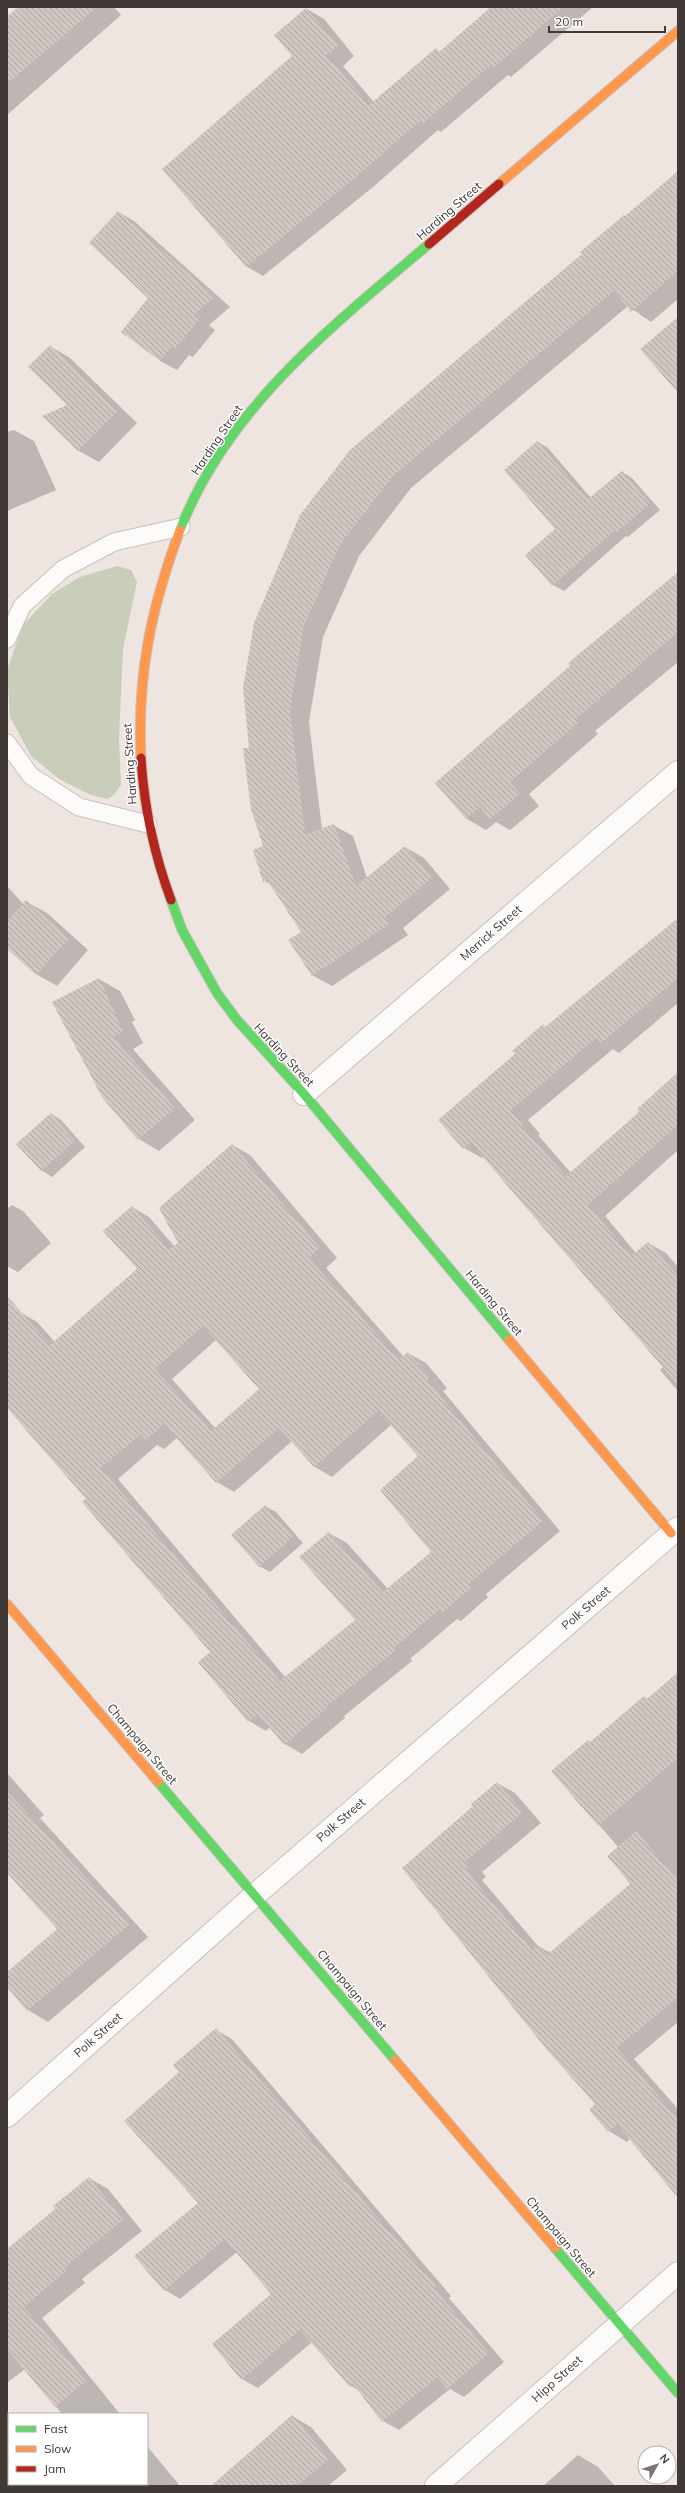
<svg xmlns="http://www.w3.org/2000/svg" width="685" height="2493" font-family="Mulish,sans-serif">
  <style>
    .grass { fill: #c9cebb }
    .shadow { fill: #0003; fill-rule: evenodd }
    .building { fill: url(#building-back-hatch); fill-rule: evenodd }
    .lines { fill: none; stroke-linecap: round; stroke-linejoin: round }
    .lane-casing { stroke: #c8c0bc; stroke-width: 19 }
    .street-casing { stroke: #c8c0bc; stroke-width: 24 }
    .fast-casing { stroke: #c8c0bc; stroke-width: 11 }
    .slow-casing { stroke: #c8c0bc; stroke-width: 11 }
    .jam-casing { stroke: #c8c0bc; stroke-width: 11 }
    .lane { stroke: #fcfbfa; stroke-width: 17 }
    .street { stroke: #fcfbfa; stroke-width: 22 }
    .fast { stroke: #63d668; stroke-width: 9 }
    .slow { stroke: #ff974d; stroke-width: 9 }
    .jam { stroke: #b3261e; stroke-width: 9 }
    .labels { text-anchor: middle; stroke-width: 3; stroke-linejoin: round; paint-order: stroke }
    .street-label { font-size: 12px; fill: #403936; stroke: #fff }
  </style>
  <defs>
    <pattern id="building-back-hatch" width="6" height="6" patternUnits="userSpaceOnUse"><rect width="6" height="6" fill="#d3c7c4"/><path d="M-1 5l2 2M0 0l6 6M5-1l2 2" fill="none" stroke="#ada3a0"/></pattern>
  </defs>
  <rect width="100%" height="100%" fill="#eee4e0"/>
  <!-- grass -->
  <path class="grass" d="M 117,566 L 131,570 L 137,582 L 123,649 L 119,738 L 121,785 L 114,795 L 107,799 L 91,795 L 59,779 L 31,756 L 10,717 L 7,670 L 23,625 L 52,594 L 80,577 Z"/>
  <!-- shadow -->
  <path class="shadow" d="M 20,7 L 114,7 L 121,15 L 7,115 L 7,18 Z
    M 489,7 L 593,7 L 511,77 L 508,75 L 441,132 L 438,130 L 373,187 L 263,276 L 246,266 L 307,9 L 324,19 L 354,56 L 343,66 L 374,102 L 436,50 L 440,52 L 491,9 Z
    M 678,172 L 678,299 L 651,322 L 628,306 L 411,488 L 359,556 L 323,637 L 309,722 L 322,829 L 333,825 L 353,836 L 367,878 L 405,847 L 424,858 L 450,889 L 403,928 L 408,935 L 332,986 L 312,975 L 302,932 L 272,885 L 264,881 L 265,847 L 250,749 L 255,624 L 626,217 Z
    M 118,212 L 134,221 L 230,307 L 209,325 L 215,330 L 193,357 L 189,355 L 177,370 L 160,361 L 150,298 Z
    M 50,346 L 70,358 L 137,423 L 99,462 L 79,451 L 44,417 L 69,406 Z
    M 14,430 L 34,441 L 56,490 L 7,511 L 7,432 Z
    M 538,442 L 548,448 L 591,498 L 622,472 L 632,478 L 660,510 L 628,537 L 626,536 L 564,591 L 553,585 L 526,555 L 557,529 Z
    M 678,575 L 678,662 L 595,731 L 598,734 L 529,794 L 539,806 L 510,830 L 496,822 L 486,830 L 467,819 L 436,783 Z
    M 7,886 L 24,905 L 27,902 L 47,913 L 88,950 L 57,986 L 36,974 L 7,948 Z
    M 678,919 L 678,1003 L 619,1053 L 613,1049 L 528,1120 L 540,1134 L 538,1135 L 571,1173 L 641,1112 L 678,1074 L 678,1150 L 605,1216 L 636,1253 L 648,1243 L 666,1253 L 678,1267 L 678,1391 L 660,1370 L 663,1367 L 484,1156 L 482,1158 L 464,1148 L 516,1054 L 543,1026 L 546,1028 Z
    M 99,979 L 120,991 L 135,1020 L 132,1022 L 143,1043 L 133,1049 L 195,1120 L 159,1151 L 139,1139 L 102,1097 Z
    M 51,1114 L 61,1120 L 85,1147 L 52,1177 L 41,1170 Z
    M 232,1145 L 250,1155 L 337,1258 L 326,1268 L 404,1357 L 408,1353 L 426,1363 L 447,1388 L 443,1391 L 560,1531 L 486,1594 L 488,1597 L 461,1621 L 457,1619 L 411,1658 L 412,1661 L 344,1716 L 345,1718 L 302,1754 L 285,1744 L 270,1727 L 266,1731 L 249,1721 L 212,1652 L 87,1499 L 7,1406 L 7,1324 L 20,1312 L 37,1322 L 55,1342 L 138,1269 L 132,1207 L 149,1217 L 175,1247 L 179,1244 ZM 216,1340 L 260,1389 L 215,1428 L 172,1379 ZM 391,1425 L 419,1457 L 433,1552 L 388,1589 L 347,1543 L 329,1533 L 356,1620 L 286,1678 L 118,1479 L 157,1445 L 164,1449 L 177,1438 L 217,1482 L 234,1492 L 292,1441 L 315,1467 L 332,1477 Z
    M 12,1205 L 23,1211 L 51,1243 L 18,1272 L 7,1266 L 7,1209 Z
    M 265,1506 L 276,1512 L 303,1543 L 270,1572 L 259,1566 Z
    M 678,1673 L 678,2022 L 634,2059 L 678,2109 L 678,2193 L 630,2139 L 627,2142 L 609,2131 L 597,2104 L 403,1868 L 474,1807 L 497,1783 L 515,1793 L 541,1823 L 482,1872 L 486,1877 L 482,1880 L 538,1946 L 551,1953 L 631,1884 L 619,1848 L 552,1771 L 591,1743 L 644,1697 L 648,1699 Z
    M 7,1773 L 44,1815 L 40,1818 L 148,1937 L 48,2022 L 28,2010 L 7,1985 L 7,1973 L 59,1929 L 7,1872 Z
    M 216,2030 L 232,2039 L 451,2296 L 449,2298 L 504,2362 L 464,2397 L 450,2389 L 399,2430 L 383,2421 L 360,2391 L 351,2386 L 312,2342 L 258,2388 L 242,2379 L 273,2295 L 237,2252 L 180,2299 L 165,2290 L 199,2203 L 180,2072 Z
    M 89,2178 L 108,2189 L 142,2231 L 82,2279 L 85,2283 L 42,2318 L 120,2414 L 62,2414 L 25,2369 L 7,2383 L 7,2251 L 57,2209 Z
    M 292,2416 L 311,2427 L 347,2470 L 328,2486 L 212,2486 Z
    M 147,2446 L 180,2486 L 115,2486 L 114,2484 L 147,2484 Z
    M 578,2455 L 598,2467 L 615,2486 L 543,2486 Z"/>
  <!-- building -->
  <path class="building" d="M 18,7 L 97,7 L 7,84 L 7,17 Z
    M 491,7 L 564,7 L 493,68 L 491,65 L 423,123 L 421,120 L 356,177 L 246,267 L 162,169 L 292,56 L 274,35 L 306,8 L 338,46 L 326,55 L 369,105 L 436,48 L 439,52 Z
    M 678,171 L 678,271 L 631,312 L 614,291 L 392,477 L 340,545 L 304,626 L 290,710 L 305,834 L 334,824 L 356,886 L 405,846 L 432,878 L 385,917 L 389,924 L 312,976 L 288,940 L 301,932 L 267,880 L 263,882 L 253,850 L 263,846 L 251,809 L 243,748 L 249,748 L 243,688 L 254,623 L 300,515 L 350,450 L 582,254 L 580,252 L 624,215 L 625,216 Z
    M 118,211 L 215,297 L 193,315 L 199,320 L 176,348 L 172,346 L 160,361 L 121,332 L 148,298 L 89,243 Z
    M 678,317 L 678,393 L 640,349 Z
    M 50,345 L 118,411 L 78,451 L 42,416 L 67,405 L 28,367 Z
    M 537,441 L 588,499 L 622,471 L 650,504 L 617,532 L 615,530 L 552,586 L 525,555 L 555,529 L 504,470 Z
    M 678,572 L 678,632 L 576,719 L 579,722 L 510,782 L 520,794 L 490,819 L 480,807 L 466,819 L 435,783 L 570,666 L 568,663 Z
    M 26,900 L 69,938 L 36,975 L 7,949 L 7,922 Z
    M 678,918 L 678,978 L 601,1043 L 596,1038 L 511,1110 L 523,1123 L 521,1125 L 566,1176 L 639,1112 L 637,1109 L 678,1072 L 678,1125 L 588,1205 L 631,1256 L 648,1242 L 678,1276 L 678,1385 L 470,1142 L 463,1149 L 438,1120 L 515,1054 L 512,1051 L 543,1024 L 545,1027 Z
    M 99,978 L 123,1031 L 113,1037 L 175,1108 L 138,1140 L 102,1097 L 52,1002 Z
    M 51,1113 L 75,1141 L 41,1171 L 16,1144 Z
    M 232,1144 L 320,1248 L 309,1258 L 399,1360 L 408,1352 L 430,1377 L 427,1380 L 543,1521 L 469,1584 L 472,1587 L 443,1612 L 440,1609 L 394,1648 L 396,1650 L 327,1706 L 329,1707 L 284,1745 L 258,1714 L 248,1722 L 198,1662 L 210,1652 L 82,1502 L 86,1499 L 7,1408 L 7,1296 L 50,1345 L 137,1269 L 103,1231 L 132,1206 L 169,1249 L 178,1243 L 159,1208 ZM 203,1326 L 259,1389 L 211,1431 L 155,1369 ZM 378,1411 L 418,1456 L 380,1490 L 431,1552 L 383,1592 L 329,1532 L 299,1557 L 355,1620 L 280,1681 L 101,1468 L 141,1434 L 146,1440 L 164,1424 L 216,1483 L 279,1428 L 314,1467 Z
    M 265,1505 L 293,1537 L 259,1567 L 231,1535 Z
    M 678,1672 L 678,1758 L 598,1826 L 551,1771 L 588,1740 L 590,1742 L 644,1696 L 647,1699 Z
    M 497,1782 L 523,1812 L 465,1862 L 469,1866 L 465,1869 L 532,1950 L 538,1945 L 547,1955 L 630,1884 L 607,1856 L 636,1831 L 678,1880 L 678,1997 L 617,2048 L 678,2119 L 678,2198 L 617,2124 L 608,2132 L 589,2110 L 595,2104 L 547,2050 L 402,1868 L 473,1806 L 471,1804 Z
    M 7,1791 L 129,1925 L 27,2011 L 7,1987 L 7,1972 L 57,1929 L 7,1873 Z
    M 216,2028 L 436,2286 L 434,2288 L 489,2353 L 447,2389 L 438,2377 L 382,2422 L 353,2384 L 350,2387 L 300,2330 L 241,2380 L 212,2344 L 271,2294 L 225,2239 L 164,2291 L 134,2256 L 198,2203 L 124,2121 L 179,2072 L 173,2065 Z
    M 89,2177 L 123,2220 L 64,2268 L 66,2271 L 24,2307 L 86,2381 L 55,2407 L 7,2349 L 7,2249 L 55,2209 L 53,2206 Z
    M 292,2415 L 329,2459 L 297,2486 L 211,2486 Z"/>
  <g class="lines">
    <!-- lane casing -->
    <g class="lane-casing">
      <path id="lane" d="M 7,639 L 22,606 L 63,569 L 114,542 L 181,527
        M 7,743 L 31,776 L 79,807 L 148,824"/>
    </g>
    <!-- street casing -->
    <g class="street-casing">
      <path id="street" d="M 304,1094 L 678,772
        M 7,2116 L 255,1895 L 678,1528
        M 436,2486 L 678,2273"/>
    </g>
    <!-- fast casing -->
    <g class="fast-casing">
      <path id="fast" d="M 180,530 C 227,408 332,326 429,244
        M 171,900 L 182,930 L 217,993 L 237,1020 L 304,1094 L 509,1340
        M 158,1782 L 395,2060
        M 555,2248 L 678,2393"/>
    </g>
    <!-- slow casing -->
    <g class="slow-casing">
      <path id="slow" d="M 499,184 L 678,31
        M 141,758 C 137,675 151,608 180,530
        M 509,1340 L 671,1533
        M 7,1604 L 158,1782
        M 395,2060 L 555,2248"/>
    </g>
    <!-- jam casing -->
    <g class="jam-casing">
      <path id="jam" d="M 429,244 L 499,184
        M 141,758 C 144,807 154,854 171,900"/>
    </g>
    <!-- lane -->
    <use href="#lane" class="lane"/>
    <!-- street -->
    <use href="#street" class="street"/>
    <!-- fast -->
    <use href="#fast" class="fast"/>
    <!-- slow -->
    <use href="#slow" class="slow"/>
    <!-- jam -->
    <use href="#jam" class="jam"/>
  </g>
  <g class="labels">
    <!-- street labels -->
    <g class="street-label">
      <text transform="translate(449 211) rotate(-41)" y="4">Harding Street</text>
      <text transform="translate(217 440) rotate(-56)" y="4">Harding Street</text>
      <text transform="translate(130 764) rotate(-94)" y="4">Harding Street</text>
      <text transform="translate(491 933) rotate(-41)" y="4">Merrick Street</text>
      <text transform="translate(284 1055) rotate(47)" y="4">Harding Street</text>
      <text transform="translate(494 1303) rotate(50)" y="4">Harding Street</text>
      <text transform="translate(586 1608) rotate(-41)" y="4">Polk Street</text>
      <text transform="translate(142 1744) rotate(50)" y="4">Champaign Street</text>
      <text transform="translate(341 1820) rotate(-41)" y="4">Polk Street</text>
      <text transform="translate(352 1990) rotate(50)" y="4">Champaign Street</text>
      <text transform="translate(98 2035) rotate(-42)" y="4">Polk Street</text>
      <text transform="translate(561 2237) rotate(50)" y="4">Champaign Street</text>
      <text transform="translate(557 2379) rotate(-42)" y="4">Hipp Street</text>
    </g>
  </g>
  <!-- border -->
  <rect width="685" height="2493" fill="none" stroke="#403936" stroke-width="16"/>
  <!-- legend -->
  <rect x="8" y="2413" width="140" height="72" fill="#ffffff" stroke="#b3b0af"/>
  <rect x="16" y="2426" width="20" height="6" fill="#63d668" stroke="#b3b0af"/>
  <text x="44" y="2433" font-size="12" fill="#403936">Fast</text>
  <rect x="16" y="2446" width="20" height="6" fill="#ff974d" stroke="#b3b0af"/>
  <text x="44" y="2453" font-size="12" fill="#403936">Slow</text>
  <rect x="16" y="2466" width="20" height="6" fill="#b3261e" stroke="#b3b0af"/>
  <text x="44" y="2473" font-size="12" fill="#403936">Jam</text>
  <!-- north arrow -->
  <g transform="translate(657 2465) rotate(51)"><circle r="19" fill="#ffffff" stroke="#b3b0af"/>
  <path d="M0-3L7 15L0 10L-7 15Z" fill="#7d7572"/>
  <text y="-6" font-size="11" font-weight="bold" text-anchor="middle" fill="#403936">N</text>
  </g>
  <!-- scale -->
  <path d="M549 26v6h116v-6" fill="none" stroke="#403936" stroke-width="2"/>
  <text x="555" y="26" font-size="12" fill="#403936" stroke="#ffffff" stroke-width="3" paint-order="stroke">20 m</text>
</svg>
